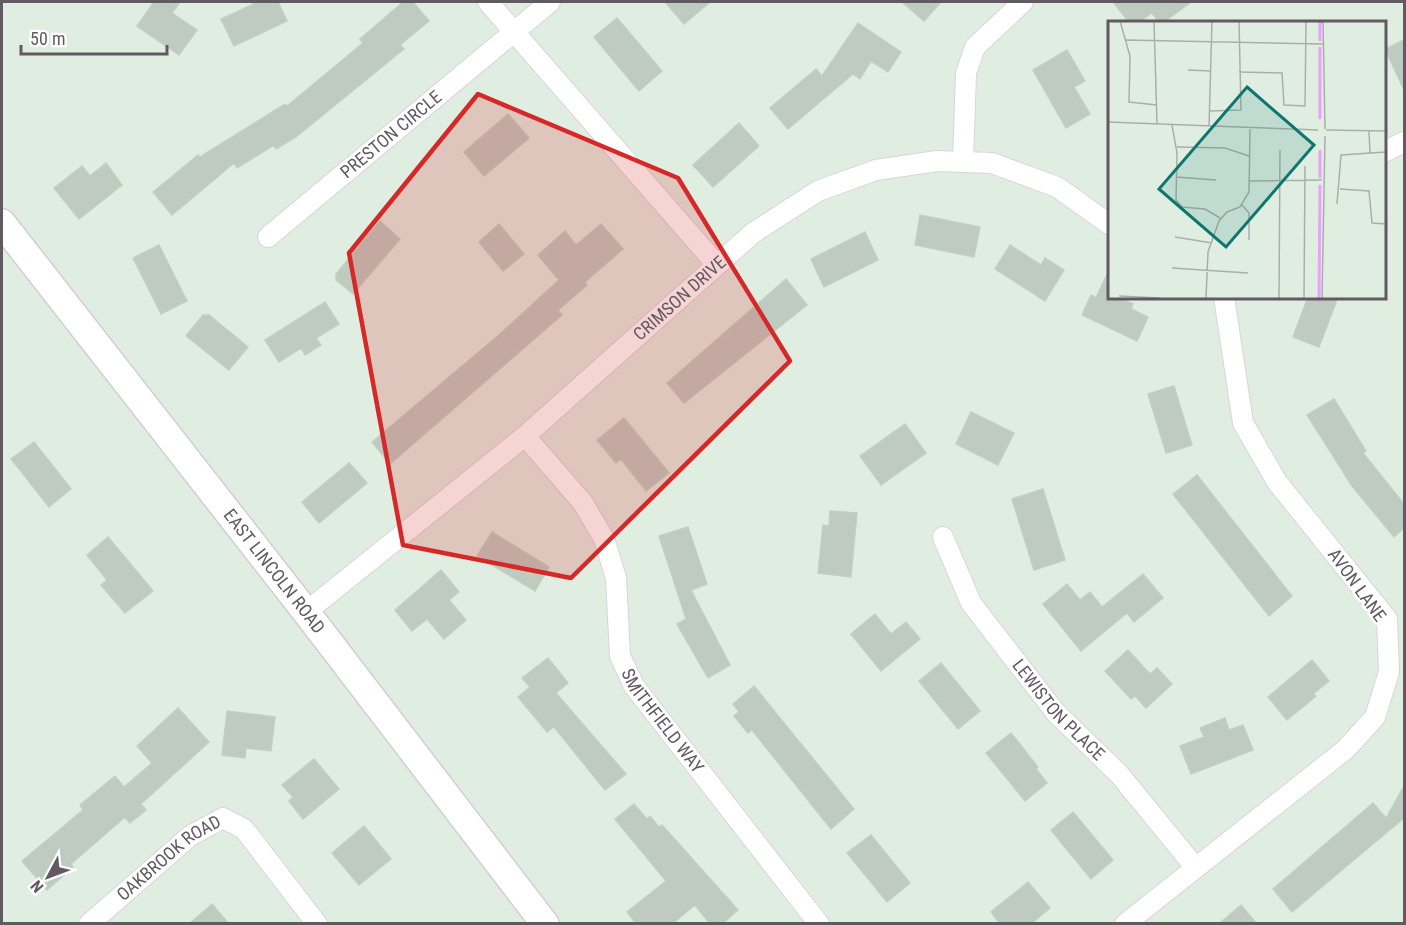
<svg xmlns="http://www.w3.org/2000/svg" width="1406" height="925" font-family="'Roboto Condensed',sans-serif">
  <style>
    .building { fill: #bfcac0; stroke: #bed3bf; stroke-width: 1.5 }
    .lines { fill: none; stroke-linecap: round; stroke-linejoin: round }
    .street-casing { stroke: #dbd3db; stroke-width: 22 }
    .secondary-casing { stroke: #d6cbd6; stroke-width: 30 }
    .street { stroke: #fff; stroke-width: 20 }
    .secondary { stroke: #fff; stroke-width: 27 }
    .marked { fill: #d62828; fill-opacity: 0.2; stroke: #d62828; stroke-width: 4.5; stroke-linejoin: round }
    .labels { text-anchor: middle; stroke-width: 5; stroke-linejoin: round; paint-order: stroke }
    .street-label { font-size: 18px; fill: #625963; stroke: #fff }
    .inset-river { fill: none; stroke: #ed9fff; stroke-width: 3 }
    .inset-road { fill: none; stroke: #aaaeab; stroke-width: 1.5 }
    .view { fill: #0f766e; fill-opacity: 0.15; stroke: #0f766e; stroke-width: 3 }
    .inset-edge { fill: none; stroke: #625963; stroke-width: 3 }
  </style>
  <rect width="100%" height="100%" fill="#e0eee2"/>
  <!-- building -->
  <path class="building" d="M 154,2 L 180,2 L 172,13 L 197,30 L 179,55 L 137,26 Z
    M 258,2 L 278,2 L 287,21 L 234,46 L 221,19 Z
    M 403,2 L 413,2 L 429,21 L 400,45 L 404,49 L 296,137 L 276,149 L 274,145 L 237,168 L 234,163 L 172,215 L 153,192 L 198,155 L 200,157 L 285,104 L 287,106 L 363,43 L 360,39 Z
    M 665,2 L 710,2 L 684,24 Z
    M 902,2 L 941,2 L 924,21 Z
    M 1113,2 L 1191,2 L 1164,22 L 1159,22 L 1152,13 L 1139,22 L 1129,22 Z
    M 617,18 L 662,71 L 639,91 L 594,37 Z
    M 858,23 L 901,52 L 888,72 L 871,61 L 860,79 L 853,74 L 788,129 L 770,108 L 816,69 L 822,76 Z
    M 1404,40 L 1404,90 L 1385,49 Z
    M 1067,50 L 1085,81 L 1074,87 L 1090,114 L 1066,128 L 1033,70 Z
    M 508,114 L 529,138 L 484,176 L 464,152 Z
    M 739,123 L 759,146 L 713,187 L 693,165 Z
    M 106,163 L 122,185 L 79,219 L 54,188 L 82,166 L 90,176 Z
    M 920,215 L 980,227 L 974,257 L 915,245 Z
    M 380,221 L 400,239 L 353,294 L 336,280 L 336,274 Z
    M 499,224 L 524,254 L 503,271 L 479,242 Z
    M 601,224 L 623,249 L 585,282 L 587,285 L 558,310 L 562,315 L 390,464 L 372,442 L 500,334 L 559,280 L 538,255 L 565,231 L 576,245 Z
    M 865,232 L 878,260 L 824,287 L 811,259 Z
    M 159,245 L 187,301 L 161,314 L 133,258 Z
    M 1010,245 L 1041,265 L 1045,258 L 1064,270 L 1045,301 L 995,269 Z
    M 1109,270 L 1109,297 L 1117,297 L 1133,304 L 1131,309 L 1148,317 L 1137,341 L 1082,315 L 1091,295 L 1096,298 Z
    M 786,279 L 807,305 L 684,403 L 667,383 Z
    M 1308,297 L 1338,297 L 1319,347 L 1293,337 Z
    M 325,302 L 339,324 L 316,338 L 321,345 L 305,355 L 301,348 L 279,362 L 265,340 Z
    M 203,315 L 209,315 L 248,347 L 229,370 L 186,336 Z
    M 1174,386 L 1192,445 L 1166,453 L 1148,394 Z
    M 1334,399 L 1366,451 L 1363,453 L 1404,504 L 1404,528 L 1394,537 L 1352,486 L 1307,415 Z
    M 971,412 L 1014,433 L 998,465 L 956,444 Z
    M 624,418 L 669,473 L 646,491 L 621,459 L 616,463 L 597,440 Z
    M 905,424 L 926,453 L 881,485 L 860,456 Z
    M 34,442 L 71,489 L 49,507 L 11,459 Z
    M 349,463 L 367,483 L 319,523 L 302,502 Z
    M 1197,475 L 1292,596 L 1269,616 L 1173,494 Z
    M 1043,489 L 1065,560 L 1034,570 L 1012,499 Z
    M 830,511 L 857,513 L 851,577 L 818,573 L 823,525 L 829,526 Z
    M 688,527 L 707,584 L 691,590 L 730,665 L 708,678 L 677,624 L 686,619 L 659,536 Z
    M 492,532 L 549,567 L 535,591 L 477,556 Z
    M 108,537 L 153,591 L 125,613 L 101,585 L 107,580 L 87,555 Z
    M 441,570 L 459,592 L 449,600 L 466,620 L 444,639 L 427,619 L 412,631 L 395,610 Z
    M 1143,574 L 1163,598 L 1134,622 L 1127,613 L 1081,651 L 1043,604 L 1067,584 L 1080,600 L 1090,592 L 1102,607 Z
    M 875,614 L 891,634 L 906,622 L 920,639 L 881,671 L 851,634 Z
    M 1128,650 L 1150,674 L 1157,668 L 1172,684 L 1146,708 L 1135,696 L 1131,699 L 1105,671 Z
    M 548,658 L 568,683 L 556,693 L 626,774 L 605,790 L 554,727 L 547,732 L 518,697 L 530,687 L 522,678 Z
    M 1312,660 L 1329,681 L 1313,694 L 1316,696 L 1287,720 L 1268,697 Z
    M 941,663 L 980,711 L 958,729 L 919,681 Z
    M 754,686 L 854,809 L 831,829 L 752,730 L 748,733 L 734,716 L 739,712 L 733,704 Z
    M 178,708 L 209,742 L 141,804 L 146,810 L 130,823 L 125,817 L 71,864 L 73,867 L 47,890 L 22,861 L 83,810 L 80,805 L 115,776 L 124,787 L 152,763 L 137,746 Z
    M 227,711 L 275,717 L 271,751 L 246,748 L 245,758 L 222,755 Z
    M 1225,718 L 1229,730 L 1243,725 L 1253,750 L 1191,774 L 1180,746 L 1204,737 L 1200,728 Z
    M 1011,733 L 1038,767 L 1036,769 L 1047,783 L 1025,801 L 986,753 Z
    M 314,759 L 339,789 L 303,819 L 289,801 L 293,797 L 282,785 Z
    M 1404,786 L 1404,818 L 1292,912 L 1273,889 L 1373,803 L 1386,818 Z
    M 634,804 L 647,819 L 650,816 L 659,827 L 662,825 L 738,910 L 722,924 L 710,924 L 695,905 L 672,924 L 636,924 L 627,912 L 666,881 L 615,819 Z
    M 1073,812 L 1113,860 L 1091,879 L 1051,830 Z
    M 364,826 L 391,859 L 359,885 L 332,853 Z
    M 871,835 L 910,883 L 887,902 L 847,853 Z
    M 1028,882 L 1050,908 L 1031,924 L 1000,924 L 991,912 Z
    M 212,904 L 229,924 L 189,924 Z
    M 1241,905 L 1257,924 L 1219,924 Z"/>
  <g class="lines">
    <!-- street casing -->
    <g class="street-casing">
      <g id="street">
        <path d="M 488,2 L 717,265"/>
        <path d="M 1384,152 L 1404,142"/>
        <path d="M 963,162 L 966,73 L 975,47 L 1023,2"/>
        <path id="s1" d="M 268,237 L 550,2"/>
        <path id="s2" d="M 525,436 L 583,503 L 604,539 L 616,578 L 620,656 L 634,686 L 819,924"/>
        <path id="s3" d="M 943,537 L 971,603 L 1056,713 L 1119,774 L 1195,867"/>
        <path id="s4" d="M 306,612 L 525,436 L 753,233 L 818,191 L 876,170 L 937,161 L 992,163 L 1057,187 L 1109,224"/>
        <path id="s5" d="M 89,924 L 190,836 L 223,818 L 244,829 L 317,924"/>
        <path d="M 1125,924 L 1346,749 L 1375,717 L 1389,672 L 1387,619 L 1277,482 L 1243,423 L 1224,297"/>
      </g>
    </g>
    <!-- secondary casing -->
    <g class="secondary-casing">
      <g id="secondary">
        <path id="s6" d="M 2,223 L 306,612 L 545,924"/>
      </g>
    </g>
    <!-- street -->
    <use href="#street" class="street"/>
    <!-- secondary -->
    <use href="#secondary" class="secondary"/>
  </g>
  <!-- marked area -->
  <path class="marked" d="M 478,94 L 678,178 L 790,361 L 571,578 L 403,545 L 349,253 Z"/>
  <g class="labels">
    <!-- street labels -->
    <g class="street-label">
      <text dy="6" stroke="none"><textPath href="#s1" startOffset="160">PRESTON CIRCLE</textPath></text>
      <text dy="6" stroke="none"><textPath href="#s4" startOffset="488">CRIMSON DRIVE</textPath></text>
      <text dy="6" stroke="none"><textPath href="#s6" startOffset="442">EAST LINCOLN ROAD</textPath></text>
      <text transform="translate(1357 585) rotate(54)" y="6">AVON LANE</text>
      <text dy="6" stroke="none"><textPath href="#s3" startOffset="210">LEWISTON PLACE</textPath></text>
      <text dy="6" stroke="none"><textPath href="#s2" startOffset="327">SMITHFIELD WAY</textPath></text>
      <text dy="6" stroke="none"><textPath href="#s5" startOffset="104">OAKBROOK ROAD</textPath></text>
    </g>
  </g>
  <!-- overview -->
  <g transform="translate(1108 21)">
    <rect width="278" height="278" fill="#e0eee2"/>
    <path class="inset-river" d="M 212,20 L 212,0M 212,26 L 212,98M 212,157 L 212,129M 211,277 L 212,164"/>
    <path class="inset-road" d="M 12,0 L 22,35 L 21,81 L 49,84M 46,0 L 49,103M 215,0 L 217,108M 18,19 L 215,23M 80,49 L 102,50M 131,51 L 174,52 L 176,84 L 197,85 L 198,0M 102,90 L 133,89 L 131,0M 0,101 L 210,109M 64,104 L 69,132 L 68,179 L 74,186 L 97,188 L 112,197M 101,105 L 104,0M 218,109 L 278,110M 261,110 L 262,132M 69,126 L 117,127 L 141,135M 68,156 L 108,159M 142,160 L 214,159M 232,168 L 261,170 L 264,202 L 278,203M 229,183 L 233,134 L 278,131M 134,184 L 141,192 L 141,219M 67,216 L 104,222M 64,247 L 140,252M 11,275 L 51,277M 98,277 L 100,231 L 111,200 L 119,191 L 132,186 L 141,171 L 142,108M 171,277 L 172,129M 196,277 L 197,145M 214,277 L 217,115"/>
    <path class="view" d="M 139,66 L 206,124 L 118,226 L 51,168 Z"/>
    <rect width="278" height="278" class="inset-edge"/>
  </g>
  <!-- border -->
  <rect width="1406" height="925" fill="none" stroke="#625963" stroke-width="6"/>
  <!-- north arrow -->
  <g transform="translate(48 877) rotate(229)" stroke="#ffffff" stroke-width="4.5" paint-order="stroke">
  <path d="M0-4.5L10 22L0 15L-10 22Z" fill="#625963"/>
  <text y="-9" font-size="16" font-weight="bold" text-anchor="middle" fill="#625963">N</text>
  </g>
  <!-- scale -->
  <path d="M21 45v9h146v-9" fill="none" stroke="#625963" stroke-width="3"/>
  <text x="30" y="45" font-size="18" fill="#625963" stroke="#ffffff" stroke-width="4.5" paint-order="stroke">50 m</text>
</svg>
